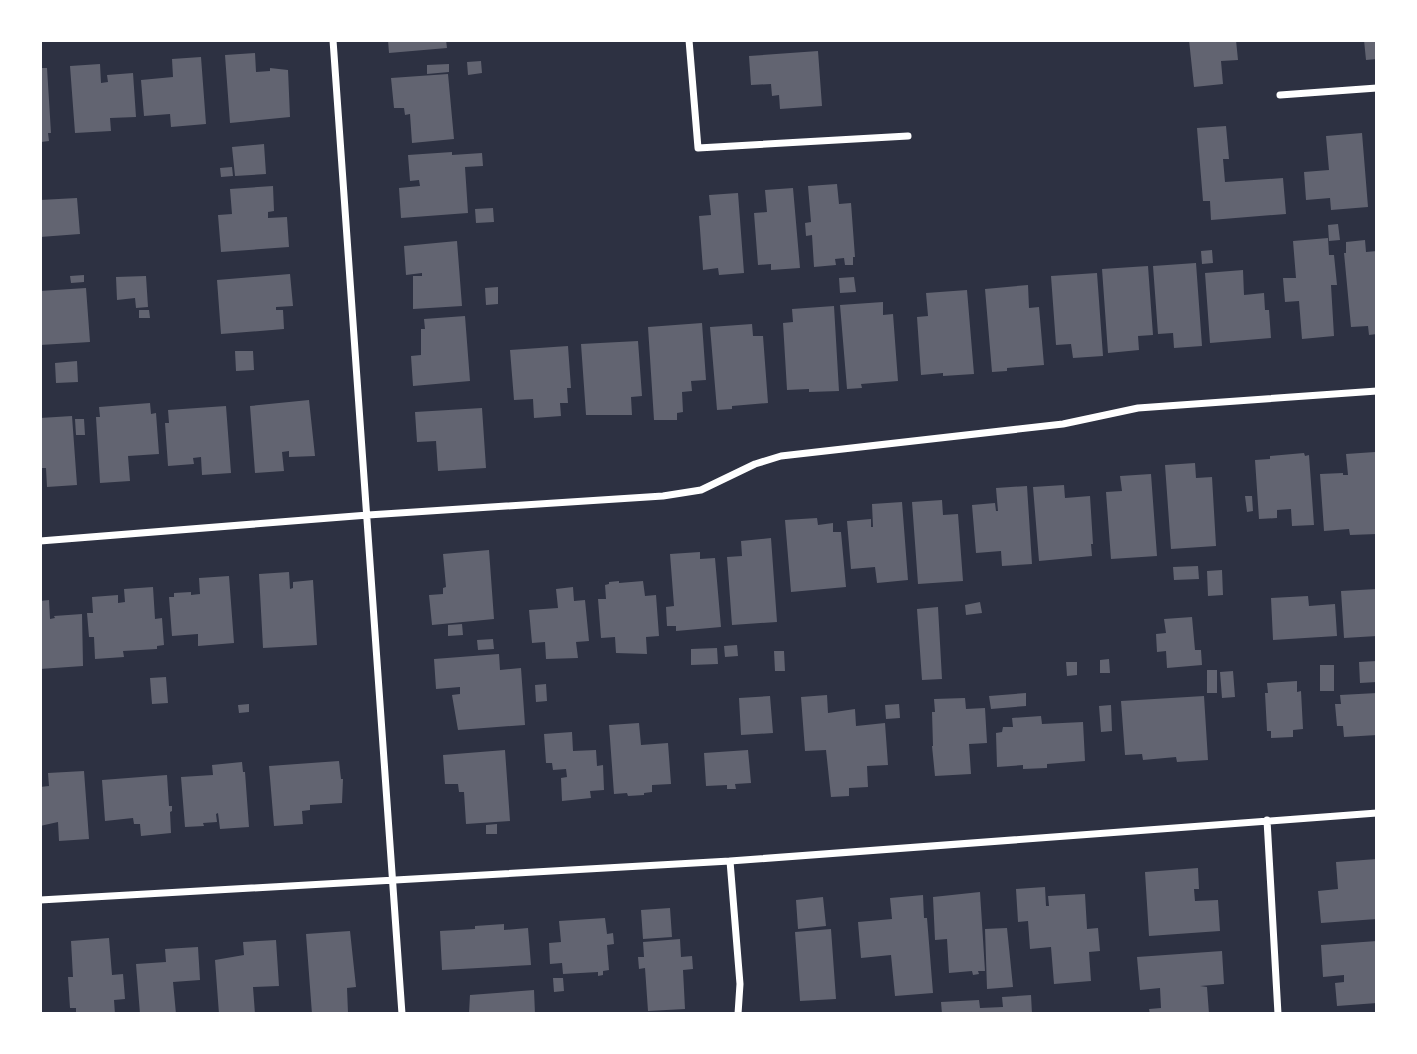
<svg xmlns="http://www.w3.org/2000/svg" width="1417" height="1054" font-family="'Sofia Sans Condensed',sans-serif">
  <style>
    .building { fill: #626471 }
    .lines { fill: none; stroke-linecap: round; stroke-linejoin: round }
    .minor { stroke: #fff; stroke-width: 7 }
  </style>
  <rect width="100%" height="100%" fill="#2d3142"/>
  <!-- building -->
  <path class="building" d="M 388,40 L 446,40 L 447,48 L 389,53 Z
    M 1189,40 L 1236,40 L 1238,60 L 1221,61 L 1223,84 L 1194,87 Z
    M 1364,40 L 1377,40 L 1377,59 L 1366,60 Z
    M 818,51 L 822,106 L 780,109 L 779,95 L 772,96 L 771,84 L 751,85 L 749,56 Z
    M 255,53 L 256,72 L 270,71 L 270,68 L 288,70 L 290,117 L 230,123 L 225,55 Z
    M 201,57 L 206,124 L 171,127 L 170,114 L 144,116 L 141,80 L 173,77 L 172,59 Z
    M 481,61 L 482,73 L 468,75 L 467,62 Z
    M 100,64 L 101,83 L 108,82 L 107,75 L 133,73 L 136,117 L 110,118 L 111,131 L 75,133 L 70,66 Z
    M 449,64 L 449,72 L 427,74 L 427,65 Z
    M 40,68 L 47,68 L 51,133 L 48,133 L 49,141 L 41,142 Z
    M 448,74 L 454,139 L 412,143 L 410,114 L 405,115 L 404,108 L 394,108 L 391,78 Z
    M 1226,126 L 1229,159 L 1223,159 L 1225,182 L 1283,178 L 1286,214 L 1211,220 L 1210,201 L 1203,201 L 1197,128 Z
    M 1362,133 L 1368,207 L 1331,210 L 1330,198 L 1306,200 L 1304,172 L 1329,170 L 1326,136 Z
    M 264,144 L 266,174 L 235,176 L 232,147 Z
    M 452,152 L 452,155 L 482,153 L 483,166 L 465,167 L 468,213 L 401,218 L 399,188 L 420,186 L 419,180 L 410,181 L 408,155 Z
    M 232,167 L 233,176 L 221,177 L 220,168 Z
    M 837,184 L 839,204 L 851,203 L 855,257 L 853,257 L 853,265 L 845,265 L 844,258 L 835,259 L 836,265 L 814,267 L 812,235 L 806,236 L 805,223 L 811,222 L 808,186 Z
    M 273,186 L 274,211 L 268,212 L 268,218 L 287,217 L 289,247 L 221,252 L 218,215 L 232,214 L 230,189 Z
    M 793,188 L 800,268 L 771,270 L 771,264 L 758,265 L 754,213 L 767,212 L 765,190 Z
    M 738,193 L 744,273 L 719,275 L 718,268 L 703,270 L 699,216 L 711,215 L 709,195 Z
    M 77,198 L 80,234 L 40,237 L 40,200 Z
    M 493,208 L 494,222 L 476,223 L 475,209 Z
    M 1338,224 L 1340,240 L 1329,241 L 1328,225 Z
    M 1328,238 L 1329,255 L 1334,255 L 1337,285 L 1331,285 L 1334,336 L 1302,339 L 1299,301 L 1285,302 L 1283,278 L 1296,278 L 1293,241 Z
    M 1365,240 L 1366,252 L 1377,251 L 1377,334 L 1369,335 L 1368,326 L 1351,327 L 1344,253 L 1346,253 L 1346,242 Z
    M 457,241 L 462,306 L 413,309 L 413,276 L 422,276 L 422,273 L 406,275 L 404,246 Z
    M 1212,250 L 1213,263 L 1202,264 L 1201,251 Z
    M 1196,263 L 1202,346 L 1174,348 L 1173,333 L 1158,334 L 1153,266 Z
    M 1148,266 L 1153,335 L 1138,336 L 1139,350 L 1108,353 L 1102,269 Z
    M 1243,270 L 1244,295 L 1264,293 L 1265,310 L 1269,310 L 1271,338 L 1210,343 L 1205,273 Z
    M 1097,273 L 1103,356 L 1073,358 L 1071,344 L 1056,345 L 1051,276 Z
    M 290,274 L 293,306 L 276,307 L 276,310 L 283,310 L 284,329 L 221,334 L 217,280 Z
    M 84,275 L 84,282 L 71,283 L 70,276 Z
    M 146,276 L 148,307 L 136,308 L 135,298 L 117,300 L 116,277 Z
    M 854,277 L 856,292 L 840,293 L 839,278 Z
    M 1028,285 L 1029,308 L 1039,307 L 1044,365 L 1007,368 L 1007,371 L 992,372 L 985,289 Z
    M 498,287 L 498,304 L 486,305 L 485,288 Z
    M 86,288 L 90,342 L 40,345 L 40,291 Z
    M 967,290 L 974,374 L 943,376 L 943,373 L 921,375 L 917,317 L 928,316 L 926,293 Z
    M 883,302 L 883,315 L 893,314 L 898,381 L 861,384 L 862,388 L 847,389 L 840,305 Z
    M 834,306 L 839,391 L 809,392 L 809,389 L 787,390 L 783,323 L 793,322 L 792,309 Z
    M 139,310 L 149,310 L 150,318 L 139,318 Z
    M 465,316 L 470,381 L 413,386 L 411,356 L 421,355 L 421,329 L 425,329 L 424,319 Z
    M 702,323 L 706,380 L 691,381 L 692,391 L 682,392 L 683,412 L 677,413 L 677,420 L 654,420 L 648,327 Z
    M 752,324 L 753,336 L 763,336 L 768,403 L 732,406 L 732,409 L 717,410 L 710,327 Z
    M 638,341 L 642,396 L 631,397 L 632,415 L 586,415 L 581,344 Z
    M 568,346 L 571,388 L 567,388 L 568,403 L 560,403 L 561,416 L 534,418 L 533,399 L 514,400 L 510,350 Z
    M 235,351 L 253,351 L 254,370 L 236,371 Z
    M 77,361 L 78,382 L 56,383 L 55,363 Z
    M 309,400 L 315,456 L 289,457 L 289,451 L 282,452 L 284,471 L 255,473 L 250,406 Z
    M 150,403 L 151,414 L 156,413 L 159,454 L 128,456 L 130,481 L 100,483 L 96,417 L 100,417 L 99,407 Z
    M 226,406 L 231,473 L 202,475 L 201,457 L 193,458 L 194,464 L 168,466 L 165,423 L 169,423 L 168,410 Z
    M 482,408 L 486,468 L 438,471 L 436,441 L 417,442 L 415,412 Z
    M 72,416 L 77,485 L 47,487 L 46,468 L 40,468 L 40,418 Z
    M 75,419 L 84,419 L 85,435 L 76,435 Z
    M 1375,452 L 1377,534 L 1350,535 L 1349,529 L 1324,531 L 1320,474 L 1343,473 L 1343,475 L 1348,475 L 1346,454 Z
    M 1304,453 L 1305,456 L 1309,455 L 1314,525 L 1292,526 L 1291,509 L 1277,510 L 1277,518 L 1259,519 L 1255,460 L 1270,459 L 1270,456 Z
    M 1195,463 L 1196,478 L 1212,477 L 1216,546 L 1171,549 L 1165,465 Z
    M 1151,474 L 1157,556 L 1111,559 L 1106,492 L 1122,491 L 1120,476 Z
    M 1064,485 L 1065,498 L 1090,496 L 1093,544 L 1091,544 L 1092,556 L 1039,561 L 1033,487 Z
    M 1027,486 L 1032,564 L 1002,566 L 1001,551 L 976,553 L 972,505 L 995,503 L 996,511 L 998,511 L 996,488 Z
    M 1245,496 L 1252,496 L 1253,511 L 1247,512 Z
    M 942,500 L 943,515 L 958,514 L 963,581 L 918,584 L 912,502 Z
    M 902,502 L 908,580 L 877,583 L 875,567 L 851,569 L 847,521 L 871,519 L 871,527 L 873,527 L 872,504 Z
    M 817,518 L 818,525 L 833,523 L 833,532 L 841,532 L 846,587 L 791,592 L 785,520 Z
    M 771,538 L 777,622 L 732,625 L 727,557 L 742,556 L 741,541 Z
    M 489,550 L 494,619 L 432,625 L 429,595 L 443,594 L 443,588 L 446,587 L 443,554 Z
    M 700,552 L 700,559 L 715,558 L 721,627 L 676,631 L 676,626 L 667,626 L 666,607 L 674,606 L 670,554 Z
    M 1198,566 L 1199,579 L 1174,580 L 1173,567 Z
    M 1222,570 L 1223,595 L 1208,596 L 1207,571 Z
    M 289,572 L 290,589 L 293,588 L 293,582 L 313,580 L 317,645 L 263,648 L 259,574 Z
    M 229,576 L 234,643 L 198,646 L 198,634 L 172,636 L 169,597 L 174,597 L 174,593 L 191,592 L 191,595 L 200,594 L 199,578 Z
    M 619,581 L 619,583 L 643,581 L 645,596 L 656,595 L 659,636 L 646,637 L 647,654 L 616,653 L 615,637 L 601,638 L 598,599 L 606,599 L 605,585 L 609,584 L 609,582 Z
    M 153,587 L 155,619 L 162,618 L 164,645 L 157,646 L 157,649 L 123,651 L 124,657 L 95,659 L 94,637 L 89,637 L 87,613 L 93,613 L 92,597 L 118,595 L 118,603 L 125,602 L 124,589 Z
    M 573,587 L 574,601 L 585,600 L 589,641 L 576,642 L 578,658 L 546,659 L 545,642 L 532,643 L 529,610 L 558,608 L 556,589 Z
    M 1377,589 L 1377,636 L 1344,638 L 1341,591 Z
    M 1308,596 L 1309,606 L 1335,604 L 1337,636 L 1273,640 L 1271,598 Z
    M 49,600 L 50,619 L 55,618 L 54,616 L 82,614 L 83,666 L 40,669 L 40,601 Z
    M 980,602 L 982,613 L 966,615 L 965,605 Z
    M 938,607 L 942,679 L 922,680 L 917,609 Z
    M 1192,617 L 1195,650 L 1201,650 L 1202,665 L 1167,668 L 1166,651 L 1157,652 L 1156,634 L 1166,633 L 1164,619 Z
    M 462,624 L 463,635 L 448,636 L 448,625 Z
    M 493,639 L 494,649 L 478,650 L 477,640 Z
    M 737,645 L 738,656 L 725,657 L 724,646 Z
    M 717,648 L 718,664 L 691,665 L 691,649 Z
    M 774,651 L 784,651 L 785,671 L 775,671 Z
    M 499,654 L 500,670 L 521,668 L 525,725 L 458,730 L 452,695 L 460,694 L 460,687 L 436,689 L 434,659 Z
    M 1109,659 L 1110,673 L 1100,673 L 1100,660 Z
    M 1377,661 L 1377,682 L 1360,683 L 1359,662 Z
    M 1066,662 L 1077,662 L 1077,675 L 1067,676 Z
    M 1320,665 L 1334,665 L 1334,691 L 1320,691 Z
    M 1207,670 L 1217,670 L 1217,693 L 1207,693 Z
    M 1233,671 L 1235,697 L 1222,698 L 1220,672 Z
    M 166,677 L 168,703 L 152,704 L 150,678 Z
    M 1297,681 L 1297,692 L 1301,691 L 1303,729 L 1293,730 L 1293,737 L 1271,738 L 1271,731 L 1267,731 L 1265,693 L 1268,693 L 1267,683 Z
    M 546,684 L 547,701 L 536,702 L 535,685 Z
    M 1026,693 L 1026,706 L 991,709 L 989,696 Z
    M 1377,693 L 1377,735 L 1344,737 L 1343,726 L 1337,726 L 1335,704 L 1341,704 L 1340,695 Z
    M 827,695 L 828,713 L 855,709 L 856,726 L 885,723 L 888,765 L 867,766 L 868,787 L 849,788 L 849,796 L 831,797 L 826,750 L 805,751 L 801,697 Z
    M 770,696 L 773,733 L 741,735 L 739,698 Z
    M 1204,696 L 1208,760 L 1177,762 L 1176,757 L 1143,760 L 1142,754 L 1125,755 L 1121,701 Z
    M 965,698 L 966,709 L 985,708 L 987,743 L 969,744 L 971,774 L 935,776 L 932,746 L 933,746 L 932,712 L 935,712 L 934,699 Z
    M 249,704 L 249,712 L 239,713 L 238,705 Z
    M 899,704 L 900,718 L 886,719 L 885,705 Z
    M 1111,705 L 1112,731 L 1101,732 L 1099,706 Z
    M 1041,716 L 1042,724 L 1083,722 L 1085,761 L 1047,764 L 1047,768 L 1023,769 L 1023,765 L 997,767 L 996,733 L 1002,732 L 1003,727 L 1013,727 L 1012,718 Z
    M 639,723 L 641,745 L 668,743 L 671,784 L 652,785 L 652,792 L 644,793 L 644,795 L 628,796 L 627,793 L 614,794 L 609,725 Z
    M 572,732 L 573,751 L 596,750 L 597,766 L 603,765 L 604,790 L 590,791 L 591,798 L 562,801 L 561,778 L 567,777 L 566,769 L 553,770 L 552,763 L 546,763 L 544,734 Z
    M 505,750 L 510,821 L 466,824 L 464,792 L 459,792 L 458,784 L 445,784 L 443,755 Z
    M 748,750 L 751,783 L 735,784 L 736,789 L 727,789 L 727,785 L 706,786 L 704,753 Z
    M 339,761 L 341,779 L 343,779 L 342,803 L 310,805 L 310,810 L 302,811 L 303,824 L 274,826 L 269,766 Z
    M 242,762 L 243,772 L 245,772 L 249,827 L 220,829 L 218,813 L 216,814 L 217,822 L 203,823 L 204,826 L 185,827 L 181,777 L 213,775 L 212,765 Z
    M 84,771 L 89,839 L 59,841 L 58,822 L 40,826 L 40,787 L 49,786 L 48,773 Z
    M 167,775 L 169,806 L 172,806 L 172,811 L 170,812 L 171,833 L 141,836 L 140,824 L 134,824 L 133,818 L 105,821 L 102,780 Z
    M 497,824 L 497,834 L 486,834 L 486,825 Z
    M 1377,859 L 1377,919 L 1321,923 L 1318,891 L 1338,889 L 1336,862 Z
    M 1198,868 L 1199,889 L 1194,889 L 1195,901 L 1218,900 L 1220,931 L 1149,936 L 1145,872 Z
    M 1045,887 L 1046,906 L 1049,906 L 1048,896 L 1085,894 L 1087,929 L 1098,928 L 1100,951 L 1089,952 L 1091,981 L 1054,984 L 1051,947 L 1030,949 L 1028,921 L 1018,922 L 1016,889 Z
    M 980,892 L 985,971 L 978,971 L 979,974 L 973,975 L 972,971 L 949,973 L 947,939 L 935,940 L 933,897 Z
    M 923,895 L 924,918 L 927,918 L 933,993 L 895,996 L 891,955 L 861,958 L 858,922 L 892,919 L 890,898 Z
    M 823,897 L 826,926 L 798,929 L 796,900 Z
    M 670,908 L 672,937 L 643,939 L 641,910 Z
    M 605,918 L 607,934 L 613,933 L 614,944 L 607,945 L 609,970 L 603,971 L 603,975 L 598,976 L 598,972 L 563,974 L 562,963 L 550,964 L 549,943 L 561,942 L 559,921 Z
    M 504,924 L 504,930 L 528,928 L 531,965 L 442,970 L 440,931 L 475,929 L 475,926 Z
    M 1007,928 L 1013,987 L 987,989 L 985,929 Z
    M 831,929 L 836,999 L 800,1001 L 795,932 Z
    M 350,931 L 356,987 L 347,988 L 348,1013 L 312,1014 L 306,934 Z
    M 109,938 L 112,975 L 123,974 L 125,999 L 114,1000 L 115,1014 L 76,1014 L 76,1008 L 70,1008 L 68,977 L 73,977 L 71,941 Z
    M 680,939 L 681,957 L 692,956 L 693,969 L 683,970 L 685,1009 L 648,1011 L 645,968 L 639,969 L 638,957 L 644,957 L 643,942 Z
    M 276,940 L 279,986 L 253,987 L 255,1014 L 219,1014 L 215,960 L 244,955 L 243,942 Z
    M 1377,941 L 1377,1003 L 1337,1006 L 1335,983 L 1344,982 L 1344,975 L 1323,977 L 1321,945 Z
    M 198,947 L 200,980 L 173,982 L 176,1014 L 140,1014 L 136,964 L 166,962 L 165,949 Z
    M 1222,951 L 1224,984 L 1200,986 L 1207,987 L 1209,1014 L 1150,1014 L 1149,1009 L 1161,1008 L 1160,988 L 1140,990 L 1137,957 Z
    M 553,978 L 563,978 L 564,991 L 554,992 Z
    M 534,990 L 535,1014 L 469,1014 L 470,995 Z
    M 1031,995 L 1032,1014 L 942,1014 L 941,1002 L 979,1000 L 980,1008 L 1003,1007 L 1002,997 Z"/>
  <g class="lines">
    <!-- minor -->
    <path class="minor" d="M 333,40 L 402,1014
      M 689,40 L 698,148 L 908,136
      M 1280,95 L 1377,88
      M 40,541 L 368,515 L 663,496 L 701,490 L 755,464 L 781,456 L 1063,424 L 1138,408 L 1377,391
      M 1267,820 L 1278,1014
      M 730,861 L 740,984 L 738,1014
      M 40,900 L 730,861 L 1377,813"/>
  </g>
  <!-- border -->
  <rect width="1417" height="1054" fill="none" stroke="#ffffff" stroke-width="84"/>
</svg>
